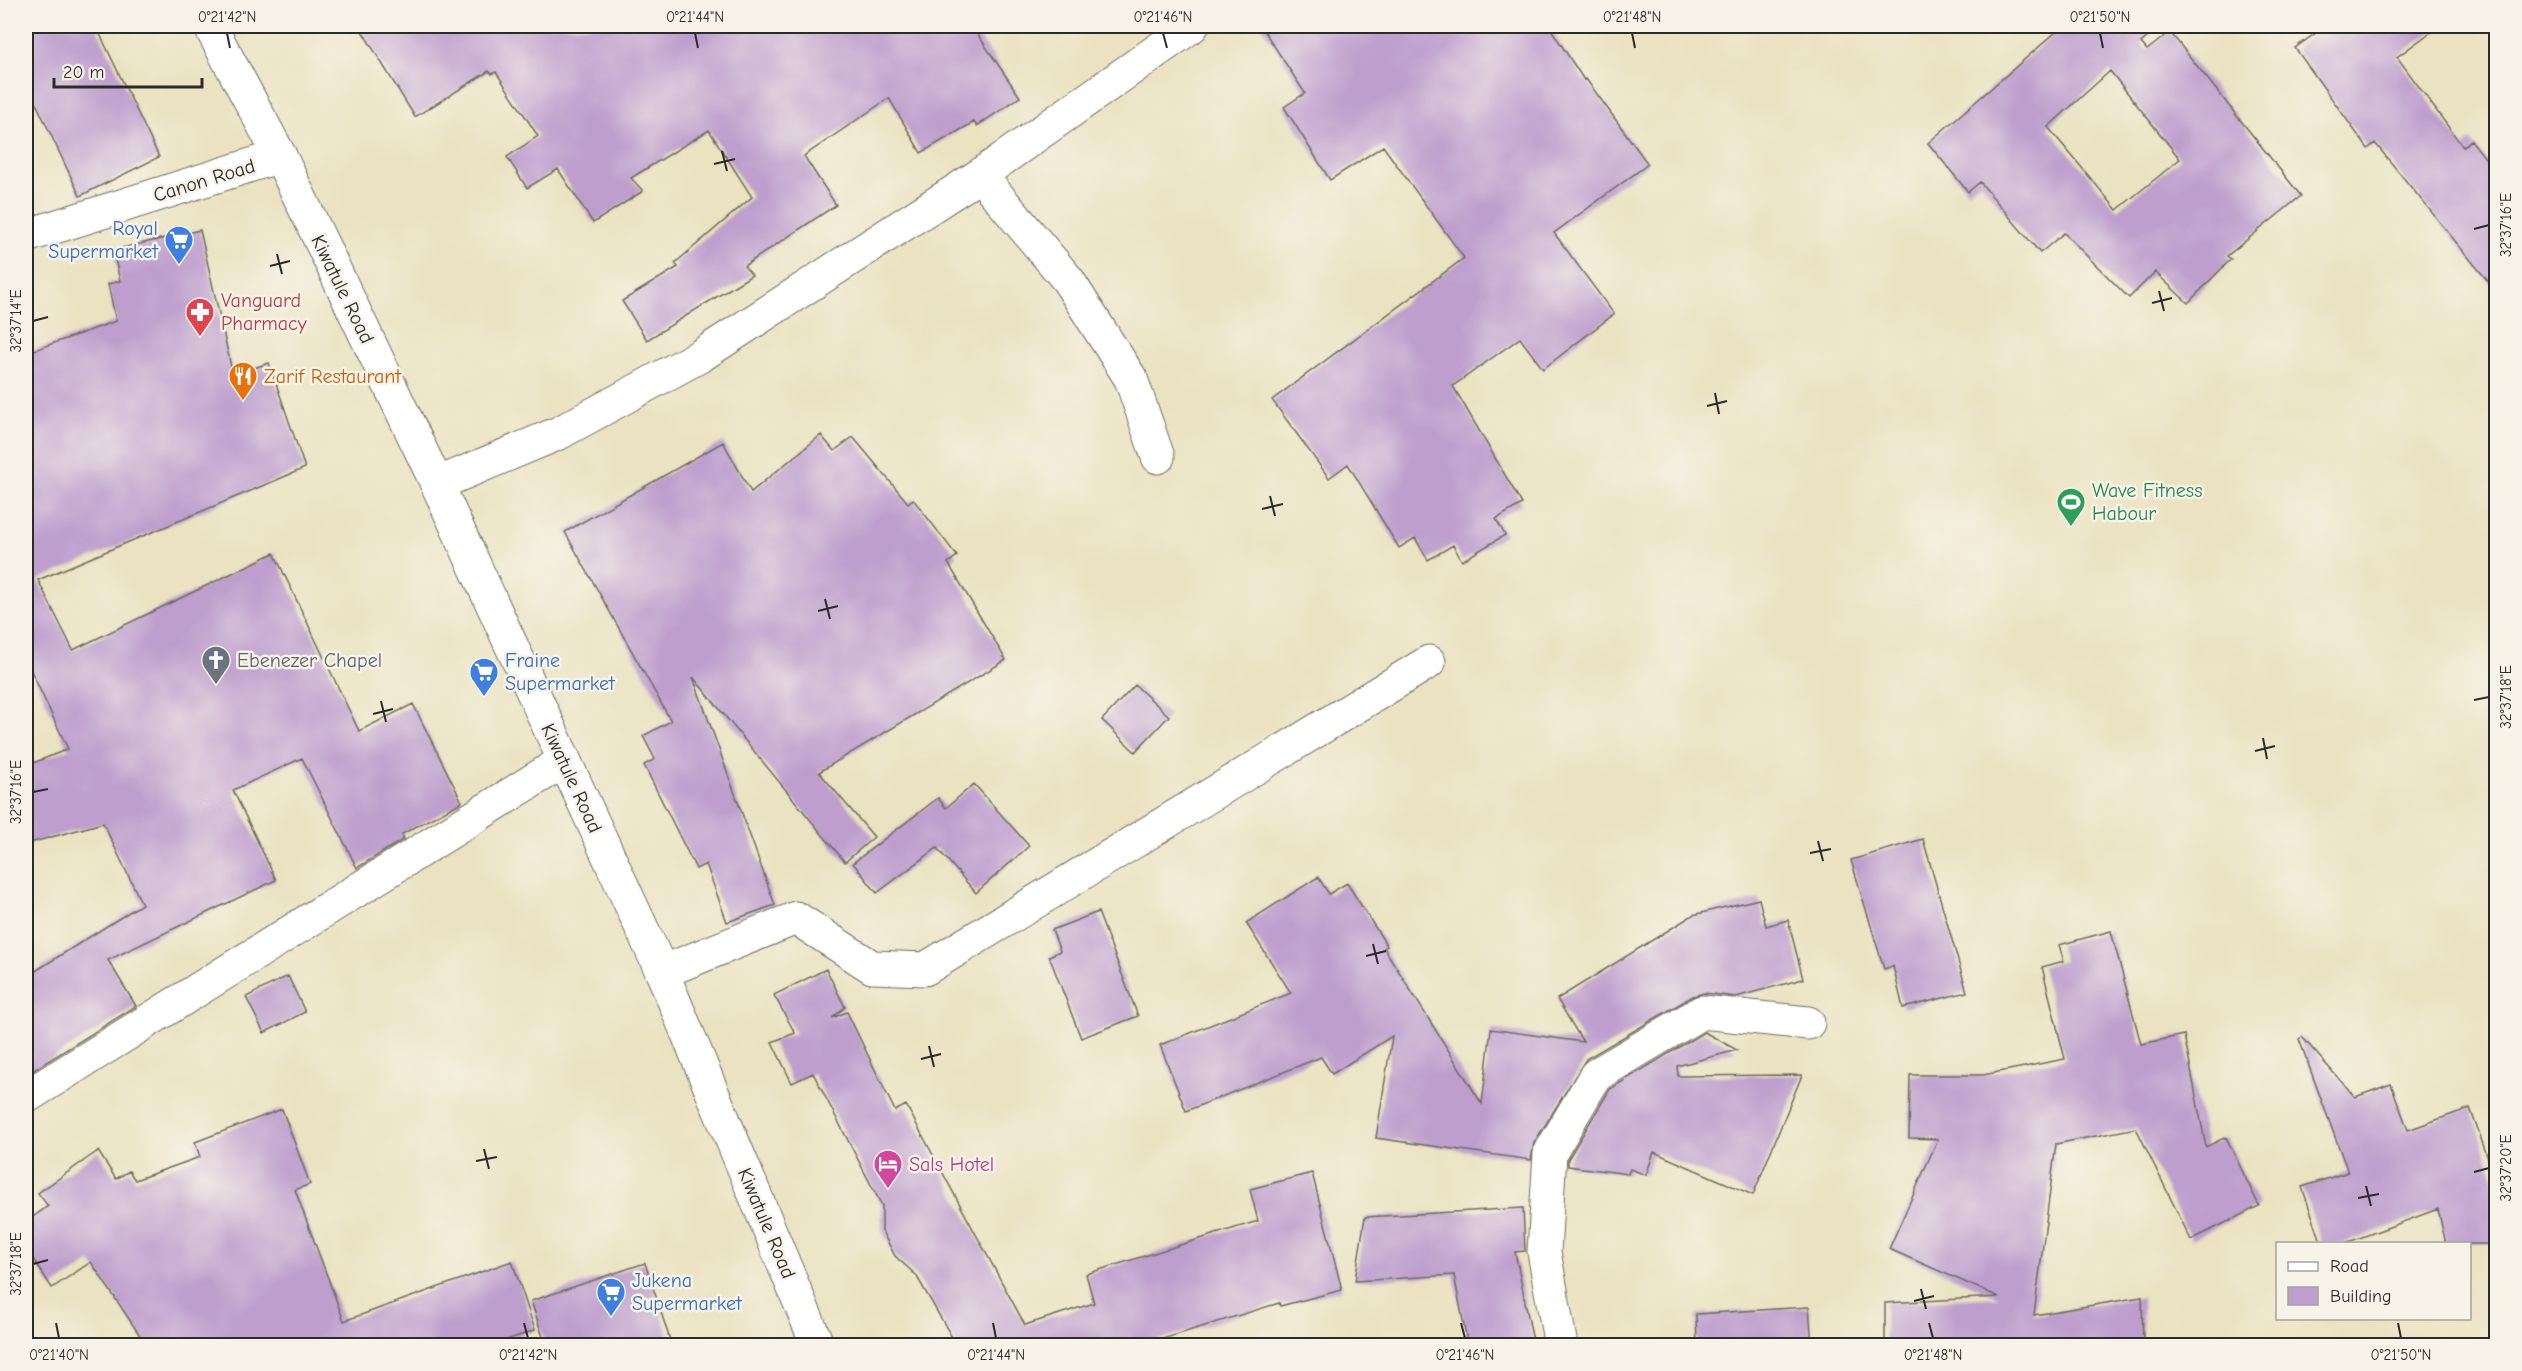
<svg xmlns="http://www.w3.org/2000/svg" width="2522" height="1371" font-family="'Comic Neue',sans-serif">
  <style>
    .building { fill: #bd9ecd; fill-rule: evenodd }
    .lines { fill: none; stroke-linecap: round; stroke-linejoin: round }
    .street-casing { stroke: #6e6b5f; stroke-width: 35 }
    .secondary-casing { stroke: #6e6b5f; stroke-width: 35 }
    .street { stroke: #fff; stroke-width: 33 }
    .secondary { stroke: #fff; stroke-width: 33 }
    .ticks { fill: none; stroke: #2b2b2b; stroke-width: 2 }
    .labels { text-anchor: middle; stroke-width: 5; stroke-linejoin: round; paint-order: stroke }
    .street-label { font-size: 20px; fill: #2b2b2b; stroke: #f7f3e8 }
    .shop-label { font-size: 20px; fill: #366cbe; stroke: #f7f3e8; text-anchor: start }
    .health-label { font-size: 20px; fill: #be3a42; stroke: #f7f3e8; text-anchor: start }
    .food-label { font-size: 20px; fill: #c56008; stroke: #f7f3e8; text-anchor: start }
    .leisure-label { font-size: 20px; fill: #27864d; stroke: #f7f3e8; text-anchor: start }
    .worship-label { font-size: 20px; fill: #5b616d; stroke: #f7f3e8; text-anchor: start }
    .hotel-label { font-size: 20px; fill: #b23c85; stroke: #f7f3e8; text-anchor: start }
    .neatline { fill: none; stroke: #2b2b2b; stroke-width: 2 }
    .ticks-label { font-size: 15px; text-anchor: middle; fill: #2b2b2b }
  </style>
  <rect width="100%" height="100%" fill="#f7f3e8"/>
  <filter id="ink" filterUnits="userSpaceOnUse"><feTurbulence type="fractalNoise" baseFrequency=".0167" numOctaves="2"/><feDisplacementMap in="SourceGraphic" scale="12" xChannelSelector="R" yChannelSelector="G"/><feConvolveMatrix kernelMatrix="1 2 1 2 8 2 1 2 1" color-interpolation-filters="sRGB"/></filter>
  <filter id="wash" filterUnits="userSpaceOnUse"><feTurbulence type="fractalNoise" baseFrequency=".008" numOctaves="4" result="noise"/><feDisplacementMap in="SourceGraphic" scale="24" xChannelSelector="R" yChannelSelector="G"/><feGaussianBlur stdDeviation="1.35" result="paint"/><feColorMatrix in="noise" values="0 0 0 0 0 0 0 0 0 0 0 0 0 0 0 0 0 1.4 0 .05"/><feComposite in="paint" operator="in"/></filter>
  <g filter="url(#wash)">
    <rect width="100%" height="100%" fill="#eae2c0"/>
    <g id="blocks">
      <!-- building -->
      <path class="building" d="M 26,26 L 96,26 L 159,157 L 80,196 L 26,82 Z
        M 359,26 L 972,26 L 1020,97 L 977,126 L 974,122 L 921,153 L 889,98 L 804,156 L 836,205 L 744,266 L 752,275 L 647,340 L 622,301 L 678,267 L 675,263 L 752,197 L 709,130 L 631,178 L 643,191 L 593,223 L 558,169 L 527,188 L 507,157 L 538,136 L 496,72 L 492,74 L 489,71 L 415,117 Z
        M 1261,26 L 1549,26 L 1584,80 L 1586,79 L 1648,164 L 1554,233 L 1614,314 L 1543,369 L 1520,338 L 1453,386 L 1522,504 L 1496,519 L 1505,535 L 1462,561 L 1453,545 L 1428,560 L 1415,538 L 1399,548 L 1348,464 L 1329,478 L 1272,400 L 1464,258 L 1383,146 L 1330,180 L 1284,107 L 1305,93 Z
        M 2063,26 L 2160,26 L 2141,43 L 2147,50 L 2170,32 L 2301,196 L 2227,256 L 2231,259 L 2188,303 L 2155,272 L 2129,298 L 2064,233 L 2040,253 L 1980,182 L 1968,192 L 1928,143 ZM 2110,71 L 2180,159 L 2117,210 L 2048,127 Z
        M 2326,26 L 2439,26 L 2397,57 L 2463,147 L 2471,140 L 2496,172 L 2496,291 L 2375,143 L 2368,149 L 2295,48 Z
        M 200,230 L 233,375 L 269,363 L 305,468 L 38,580 L 73,650 L 274,553 L 359,731 L 413,704 L 462,802 L 402,834 L 404,839 L 357,868 L 302,758 L 233,790 L 276,880 L 108,960 L 136,1006 L 26,1075 L 26,977 L 142,904 L 103,823 L 26,844 L 26,766 L 68,749 L 26,660 L 26,353 L 116,321 L 108,284 L 120,281 L 113,250 Z
        M 821,435 L 834,451 L 853,437 L 908,503 L 913,499 L 957,556 L 948,563 L 1006,660 L 819,772 L 874,837 L 845,862 L 693,677 L 775,905 L 727,922 L 706,864 L 696,869 L 644,765 L 655,759 L 643,736 L 671,721 L 565,532 L 723,442 L 751,492 Z
        M 1135,685 L 1169,716 L 1135,752 L 1102,720 Z
        M 974,784 L 1029,846 L 976,893 L 937,848 L 877,893 L 853,863 L 938,798 L 946,808 Z
        M 1923,839 L 1967,992 L 1903,1008 L 1893,966 L 1884,969 L 1851,860 Z
        M 1318,877 L 1329,894 L 1347,883 L 1387,946 L 1384,948 L 1482,1104 L 1491,1029 L 1583,1042 L 1557,999 L 1693,915 L 1759,899 L 1766,926 L 1788,920 L 1803,979 L 1736,997 L 1704,993 L 1693,996 L 1586,1059 L 1534,1143 L 1531,1160 L 1376,1138 L 1392,1036 L 1332,1074 L 1321,1057 L 1186,1111 L 1160,1045 L 1291,993 L 1246,923 Z
        M 1098,912 L 1138,1016 L 1081,1038 L 1049,956 L 1060,951 L 1052,930 Z
        M 2111,931 L 2141,1044 L 2184,1035 L 2206,1147 L 2226,1137 L 2259,1206 L 2191,1240 L 2136,1128 L 2056,1144 L 2034,1315 L 2142,1297 L 2143,1346 L 1885,1346 L 1885,1303 L 1999,1297 L 1889,1249 L 1938,1139 L 1909,1138 L 1910,1075 L 1983,1075 L 2065,1059 L 2042,967 L 2064,961 L 2059,945 Z
        M 826,969 L 845,1007 L 832,1018 L 847,1012 L 895,1111 L 906,1105 L 1025,1325 L 1094,1303 L 1086,1274 L 1258,1221 L 1250,1189 L 1312,1173 L 1342,1290 L 1280,1306 L 1279,1303 L 1140,1346 L 957,1346 L 916,1275 L 895,1256 L 882,1231 L 882,1206 L 813,1073 L 792,1083 L 772,1042 L 795,1033 L 774,995 Z
        M 288,976 L 305,1012 L 264,1033 L 246,997 Z
        M 1704,1032 L 1737,1050 L 1677,1066 L 1678,1076 L 1802,1075 L 1753,1195 L 1654,1152 L 1646,1175 L 1630,1169 L 1628,1174 L 1568,1166 L 1568,1159 L 1610,1089 Z
        M 2302,1037 L 2355,1097 L 2391,1084 L 2408,1130 L 2470,1108 L 2496,1181 L 2496,1244 L 2446,1244 L 2438,1209 L 2343,1244 L 2322,1244 L 2302,1187 L 2348,1172 L 2299,1039 Z
        M 282,1109 L 310,1184 L 295,1190 L 344,1321 L 512,1261 L 535,1330 L 490,1346 L 147,1346 L 91,1262 L 52,1288 L 26,1248 L 26,1222 L 48,1206 L 38,1193 L 98,1151 L 116,1179 L 129,1171 L 135,1180 L 200,1157 L 195,1142 Z
        M 1523,1208 L 1525,1251 L 1515,1252 L 1534,1346 L 1468,1346 L 1454,1275 L 1355,1281 L 1365,1217 Z
        M 645,1263 L 672,1346 L 546,1346 L 531,1301 Z
        M 1809,1307 L 1812,1346 L 1697,1346 L 1696,1314 Z"/>
    </g>
  </g>
  <g filter="url(#ink)">
    <use href="#blocks" fill-opacity="0" stroke="#6e6b5f" stroke-width="1.5"/>
    <g class="lines">
      <!-- street casing -->
      <g class="street-casing">
        <path id="street" d="M 980,175 L 1068,280 L 1131,379 L 1158,457
          M 26,236 L 280,156
          M 437,484 L 559,433 L 700,356 L 980,175 L 1192,26
          M 662,972 L 796,918 L 872,967 L 925,969 L 1429,662
          M 26,1097 L 564,761
          M 1561,1346 L 1544,1252 L 1550,1153 L 1596,1075 L 1702,1012 L 1808,1023"/>
      </g>
      <!-- secondary casing -->
      <g class="secondary-casing">
        <path id="secondary" d="M 210,26 L 280,156 L 437,484 L 662,972 L 818,1346"/>
      </g>
      <!-- street -->
      <use href="#street" class="street"/>
      <!-- secondary -->
      <use href="#secondary" class="secondary"/>
    </g>
  </g>
  <!-- ticks -->
  <path class="ticks" d="M 227,33 L 230,48M 695,33 L 698,48M 1163,33 L 1167,48M 1632,33 L 1635,48M 2100,33 L 2103,48M 722,151 L 727,171M 714,164 L 735,159M 2474,229 L 2489,225M 277,254 L 282,274M 270,266 L 290,261M 2159,291 L 2164,311M 2152,303 L 2172,298M 33,321 L 48,317M 1715,393 L 1719,414M 1707,406 L 1727,401M 1270,496 L 1275,516M 1262,509 L 1283,504M 825,599 L 830,619M 818,611 L 838,606M 2474,700 L 2489,697M 381,701 L 386,722M 373,714 L 393,709M 2263,738 L 2267,759M 2255,751 L 2275,746M 33,792 L 48,789M 1818,841 L 1823,861M 1810,853 L 1831,849M 1373,944 L 1378,964M 1366,956 L 1386,951M 929,1046 L 934,1067M 921,1059 L 941,1054M 484,1149 L 489,1169M 476,1161 L 497,1157M 2474,1172 L 2489,1168M 2366,1186 L 2371,1206M 2358,1198 L 2379,1194M 33,1264 L 48,1260M 1921,1289 L 1926,1309M 1914,1301 L 1934,1296M 56,1323 L 59,1338M 524,1323 L 528,1338M 993,1323 L 996,1338M 1461,1323 L 1465,1338M 1929,1323 L 1933,1338M 2398,1323 L 2401,1338"/>
  <!-- icons -->
  <defs>
    <g id="supermarket-pin" transform="scale(1.5)"><path d="M0 17L-7.5 6A9.5 9.5 0 1 1 7.5 6Z" fill="#3f7fe0" stroke="#f7f3e8"/><path d="M-6-5.5h2.5l.6 2H6L4.5 2H-2.5L-4.4-4H-6ZM-1.5 3.2a1.3 1.3 0 1 0 .1 0ZM3 3.2a1.3 1.3 0 1 0 .1 0Z" fill="#fff"/></g>
    <g id="pharmacy-pin" transform="scale(1.5)"><path d="M0 17L-7.5 6A9.5 9.5 0 1 1 7.5 6Z" fill="#e0444e" stroke="#f7f3e8"/><path d="M-2-6h4v4h4v4h-4v4h-4v-4h-4v-4h4Z" fill="#fff"/></g>
    <g id="restaurant-pin" transform="scale(1.5)"><path d="M0 17L-7.5 6A9.5 9.5 0 1 1 7.5 6Z" fill="#e8710a" stroke="#f7f3e8"/><path d="M-5-6h1v4h1v-4h1v4h1v-4h1v5L-1.5 .5V6h-2V.5L-5-1ZM5-6V6H3V1.5H1.5Q1.5-4 5-6Z" fill="#fff"/></g>
    <g id="stadium-pin" transform="scale(1.5)"><path d="M0 17L-7.5 6A9.5 9.5 0 1 1 7.5 6Z" fill="#2e9e5b" stroke="#f7f3e8"/><path d="M0-5a6.5 5 0 1 0 0 10a6.5 5 0 1 0 0-10ZM-3.5-1.8h7v3.6h-7Z" fill="#fff"/></g>
    <g id="church-pin" transform="scale(1.5)"><path d="M0 17L-7.5 6A9.5 9.5 0 1 1 7.5 6Z" fill="#6b7280" stroke="#f7f3e8"/><path d="M-1.2-6h2.4v3.5h3.3v2.4h-3.3V6h-2.4V-.1h-3.3v-2.4h3.3Z" fill="#fff"/></g>
    <g id="hotel-pin" transform="scale(1.5)"><path d="M0 17L-7.5 6A9.5 9.5 0 1 1 7.5 6Z" fill="#d1479c" stroke="#f7f3e8"/><path d="M-6-4.5h1.5V1H6V5H4.5V3h-9V5H-6ZM-4 0a1.8 1.8 0 1 1 3.6 0ZM.5 0V-2.5h3Q6-2.5 6 0Z" fill="#fff"/></g>
  </defs>
  <g fill-rule="evenodd">
    <use href="#supermarket-pin" x="179" y="240"/>
    <use href="#pharmacy-pin" x="200" y="312"/>
    <use href="#restaurant-pin" x="243" y="376"/>
    <use href="#stadium-pin" x="2071" y="502"/>
    <use href="#church-pin" x="216" y="660"/>
    <use href="#supermarket-pin" x="484" y="672"/>
    <use href="#hotel-pin" x="888" y="1164"/>
    <use href="#supermarket-pin" x="611" y="1292"/>
  </g>
  <g class="labels">
    <!-- street labels -->
    <g class="street-label">
      <text transform="translate(204 180) rotate(-17)" y="7">Canon Road</text>
      <text transform="translate(343 289) rotate(64)" y="7">Kiwatule Road</text>
      <text transform="translate(572 778) rotate(65)" y="7">Kiwatule Road</text>
      <text transform="translate(767 1223) rotate(67)" y="7">Kiwatule Road</text>
    </g>
    <!-- shop labels -->
    <g class="shop-label">
      <text x="158" y="235" text-anchor="end">Royal<tspan x="158" dy="23">Supermarket</tspan></text>
      <text x="505" y="667">Fraine<tspan x="505" dy="23">Supermarket</tspan></text>
      <text x="632" y="1287">Jukena<tspan x="632" dy="23">Supermarket</tspan></text>
    </g>
    <!-- health labels -->
    <g class="health-label">
      <text x="221" y="307">Vanguard<tspan x="221" dy="23">Pharmacy</tspan></text>
    </g>
    <!-- food labels -->
    <g class="food-label">
      <text x="264" y="383">Zarif Restaurant</text>
    </g>
    <!-- leisure labels -->
    <g class="leisure-label">
      <text x="2092" y="497">Wave Fitness<tspan x="2092" dy="23">Habour</tspan></text>
    </g>
    <!-- worship labels -->
    <g class="worship-label">
      <text x="237" y="667">Ebenezer Chapel</text>
    </g>
    <!-- hotel labels -->
    <g class="hotel-label">
      <text x="909" y="1171">Sals Hotel</text>
    </g>
  </g>
  <!-- margin -->
  <rect width="2522" height="1371" fill="none" stroke="#f7f3e8" stroke-width="66"/>
  <!-- legend -->
  <rect x="2276" y="1242" width="195" height="78" fill="#f7f3e8" stroke="#a5a39c" stroke-width="1.5"/>
  <rect x="2288" y="1262" width="30" height="9" fill="#ffffff" stroke="#a5a39c" stroke-width="1.5"/>
  <text x="2330" y="1272" font-size="18" fill="#2b2b2b">Road</text>
  <rect x="2288" y="1287" width="30" height="18" fill="#bd9ecd" stroke="#a5a39c" stroke-width="1.5"/>
  <text x="2330" y="1302" font-size="18" fill="#2b2b2b">Building</text>
  <!-- scale -->
  <path d="M54 78v9h148v-9" fill="none" stroke="#2b2b2b" stroke-width="3"/>
  <text x="63" y="78" font-size="18" fill="#2b2b2b" stroke="#f7f3e8" stroke-width="4.5" paint-order="stroke">20 m</text>
  <rect x="33" y="33" width="2456" height="1305" class="neatline"/>
  <g class="ticks-label">
    <text x="227" y="22">0°21'42"N</text>
    <text x="695" y="22">0°21'44"N</text>
    <text x="1163" y="22">0°21'46"N</text>
    <text x="1632" y="22">0°21'48"N</text>
    <text x="2100" y="22">0°21'50"N</text>
    <text transform="translate(2506 225) rotate(-90)" y="5">32°37'16"E</text>
    <text transform="translate(16 321) rotate(-90)" y="5">32°37'14"E</text>
    <text transform="translate(2506 697) rotate(-90)" y="5">32°37'18"E</text>
    <text transform="translate(16 792) rotate(-90)" y="5">32°37'16"E</text>
    <text transform="translate(2506 1168) rotate(-90)" y="5">32°37'20"E</text>
    <text transform="translate(16 1264) rotate(-90)" y="5">32°37'18"E</text>
    <text x="59" y="1360">0°21'40"N</text>
    <text x="528" y="1360">0°21'42"N</text>
    <text x="996" y="1360">0°21'44"N</text>
    <text x="1465" y="1360">0°21'46"N</text>
    <text x="1933" y="1360">0°21'48"N</text>
    <text x="2401" y="1360">0°21'50"N</text>
  </g>
</svg>
